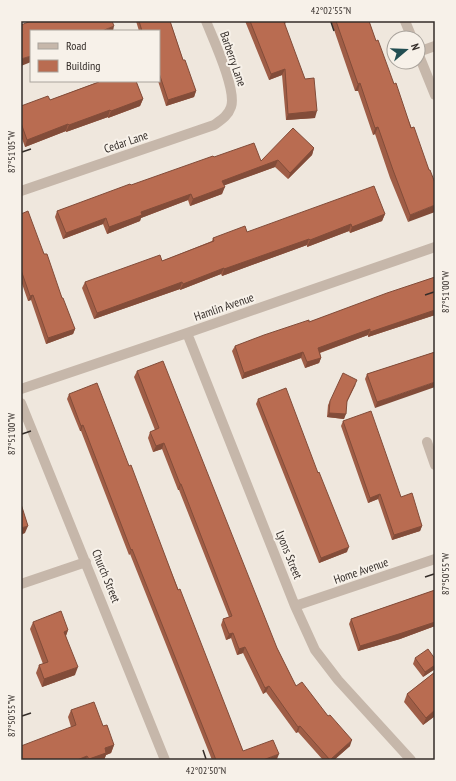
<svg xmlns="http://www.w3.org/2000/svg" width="456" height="781" font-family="'PT Sans Narrow',sans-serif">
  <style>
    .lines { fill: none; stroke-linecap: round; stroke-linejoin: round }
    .street { stroke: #c6b7aa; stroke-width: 10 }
    .wall { fill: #9f5d46 }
    .shaded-wall { fill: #824c39 }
    .building { fill: #b96c51; stroke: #824c39 }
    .ticks { fill: none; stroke: #342d29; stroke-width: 1.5 }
    .labels { text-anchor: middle; stroke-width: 4; stroke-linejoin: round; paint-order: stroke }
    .street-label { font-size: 12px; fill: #342d29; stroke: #f7f1e9 }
    .neatline { fill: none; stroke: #342d29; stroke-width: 1.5 }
    .ticks-label { font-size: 10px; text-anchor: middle; fill: #342d29 }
  </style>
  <rect width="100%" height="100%" fill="#efe7dd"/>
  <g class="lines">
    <!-- street -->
    <path class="street" d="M 405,21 L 412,38
      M 418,52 L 435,46
      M 418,53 L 435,95
      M 21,191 L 214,125 C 221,120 228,116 231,107 C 237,90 213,39 206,21
      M 187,333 L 295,606 L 315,650 L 338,680 L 411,760
      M 21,389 L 187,333 L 435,247
      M 21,403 L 165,760
      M 427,442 L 435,465
      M 21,584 L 86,562
      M 295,606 L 435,559"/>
  </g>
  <!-- wall -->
  <path class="wall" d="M 136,21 L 170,21 L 183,60 L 196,91 L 194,97 L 166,106 L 158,81 L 159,81 L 159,31 L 139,31 Z
    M 245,21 L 286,21 L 285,25 L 315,118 L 286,120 L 282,75 L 269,80 Z
    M 331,21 L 369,21 L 376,41 L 429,170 L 408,222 L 390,178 L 375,134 L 373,135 L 358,91 L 355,91 Z
    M 98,81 L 136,81 L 143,99 L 140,106 L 108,118 L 108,117 L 66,132 L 66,131 L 25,147 L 21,136 L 21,106 L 50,100 L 98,82 Z
    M 314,148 L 312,155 L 288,179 L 275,167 L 224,185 L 222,194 L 190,206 L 188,200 L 141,218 L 140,221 L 107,234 L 103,224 L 63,239 L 55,217 L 57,211 L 214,157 L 261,161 Z
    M 21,214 L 44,254 L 75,329 L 73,334 L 46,344 L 31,300 L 28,301 L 21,281 Z
    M 385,214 L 382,221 L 350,233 L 349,231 L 307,247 L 307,245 L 222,276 L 221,274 L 180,290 L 180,289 L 94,319 L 82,288 L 85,282 L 162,261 L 212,241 L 213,238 L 247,232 Z
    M 435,277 L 435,315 L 368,337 L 368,335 L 320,353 L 321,358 L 319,363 L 305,368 L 301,358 L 242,379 L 232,351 L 235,346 L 309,322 Z
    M 435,352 L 375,408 L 365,379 L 367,374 Z
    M 137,371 L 277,648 L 296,686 L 328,716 L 350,746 L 334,760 L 323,760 L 298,732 L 296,733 L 266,692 L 263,694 L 243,653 L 237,655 L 231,638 L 226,640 L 221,625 L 223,619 L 229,617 L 179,490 L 178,490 L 162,449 L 153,452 L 148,438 L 150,432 L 155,430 L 134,377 Z
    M 356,384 L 347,402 L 344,419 L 327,417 L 328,405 L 330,401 Z
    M 69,394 L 129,466 L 243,751 L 277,759 L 275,760 L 212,760 L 130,554 L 129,555 L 81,431 L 80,431 L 67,399 Z
    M 258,399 L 318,473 L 347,552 L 319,563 L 256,404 Z
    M 343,421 L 401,497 L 422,526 L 420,531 L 392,540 L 378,499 L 368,503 L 341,426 Z
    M 435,590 L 435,626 L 400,639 L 358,651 L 349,624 L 351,619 Z
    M 33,622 L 68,630 L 66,636 L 75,675 L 42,687 L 36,673 L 39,665 L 43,664 L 30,629 Z
    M 415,658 L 435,659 L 435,669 L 423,677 L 413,664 Z
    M 435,672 L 435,716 L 423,725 L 404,702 L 407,694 Z
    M 71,710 L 103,726 L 114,745 L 111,753 L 106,755 L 104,760 L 21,760 L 71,727 L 68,717 Z"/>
  <!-- shaded-wall -->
  <path class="shaded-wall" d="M 114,26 L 113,31 L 102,31 Z
    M 31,56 L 31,62 L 21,66 L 21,59 Z
    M 285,69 L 282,75 L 269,80 L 271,74 Z
    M 360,83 L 358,91 L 355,91 L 358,84 Z
    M 196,91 L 194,97 L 166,106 L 168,100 Z
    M 143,99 L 140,106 L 108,118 L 111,111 Z
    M 110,110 L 108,117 L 66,132 L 69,125 Z
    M 317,111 L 315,118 L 286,120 L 288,114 Z
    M 68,124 L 66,131 L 25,147 L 27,140 Z
    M 378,127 L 375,134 L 373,135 L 375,128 Z
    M 314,148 L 312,155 L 288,179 L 290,173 Z
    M 278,160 L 275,167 L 220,187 L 222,181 Z
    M 225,187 L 222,194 L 190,206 L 193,199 Z
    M 191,194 L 188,200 L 141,218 L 140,221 L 107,234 L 109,227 L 141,212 Z
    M 435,205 L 435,212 L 408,222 L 410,215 Z
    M 385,214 L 382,221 L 350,233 L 352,227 Z
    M 106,218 L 103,224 L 63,239 L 66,233 Z
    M 351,224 L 349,231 L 307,247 L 310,240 Z
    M 309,239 L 307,245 L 222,276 L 224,269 Z
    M 224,268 L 221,274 L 180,290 L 183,284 Z
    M 182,282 L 180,289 L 94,319 L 97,313 Z
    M 33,295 L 31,300 L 28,301 L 30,296 Z
    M 435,310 L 435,315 L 368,337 L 370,332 Z
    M 75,329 L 73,334 L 46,344 L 48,338 Z
    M 370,329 L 368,335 L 316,354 L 318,348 Z
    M 303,352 L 301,358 L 242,379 L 244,373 Z
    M 321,358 L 319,363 L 305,368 L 307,362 Z
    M 435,382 L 435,387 L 375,408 L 377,402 Z
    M 329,413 L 346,414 L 344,419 L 327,417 Z
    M 83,425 L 81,431 L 80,431 L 81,426 Z
    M 164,443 L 162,449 L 153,452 L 156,446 Z
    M 180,484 L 181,484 L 179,490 L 178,490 Z
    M 380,494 L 378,499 L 368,503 L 370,498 Z
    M 28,526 L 25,533 L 21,535 L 21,528 Z
    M 422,526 L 420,531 L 392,540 L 394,535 Z
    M 349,547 L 347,552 L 319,563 L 321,558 Z
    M 132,549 L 130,554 L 129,555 L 131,550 Z
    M 435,622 L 435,626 L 400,639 L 358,651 L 360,646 Z
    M 68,630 L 65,638 L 64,632 Z
    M 233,633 L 231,638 L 226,640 L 229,634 Z
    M 245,647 L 243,653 L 237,655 L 239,649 Z
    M 435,665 L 435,669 L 423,677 L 425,672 Z
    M 78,667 L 75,675 L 42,687 L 44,679 Z
    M 269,686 L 266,692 L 263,694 L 265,688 Z
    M 435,710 L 435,716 L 423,725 L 426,718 Z
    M 300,726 L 298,732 L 296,733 L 298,727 Z
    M 352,740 L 350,746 L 334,760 L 330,760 Z
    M 114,745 L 111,753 L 106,755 L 104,760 L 88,760 L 105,748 Z
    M 279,754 L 277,759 L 275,760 L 263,760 Z
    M 87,756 L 86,760 L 77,760 Z"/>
  <!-- building -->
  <path class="building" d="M 31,21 L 112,21 L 114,26 L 102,31 L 31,31 L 31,56 L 21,59 L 21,25 Z
    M 139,21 L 170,21 L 183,60 L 185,60 L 196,91 L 168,100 L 159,73 L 159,31 L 142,31 Z
    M 250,21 L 286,21 L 284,22 L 305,79 L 314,78 L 317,111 L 288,114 L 285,69 L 271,74 Z
    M 336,21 L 369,21 L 376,41 L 378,40 L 394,84 L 396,83 L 411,128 L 414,127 L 429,170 L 430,170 L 435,183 L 435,205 L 410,215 L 393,170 L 378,127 L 375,128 L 360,83 L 358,84 Z
    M 99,81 L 136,81 L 143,99 L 111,111 L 110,110 L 69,125 L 68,124 L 27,140 L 21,123 L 21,106 L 48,96 L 50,100 L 99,82 Z
    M 293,128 L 314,148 L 290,173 L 278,160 L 222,181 L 225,187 L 193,199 L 191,194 L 141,212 L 142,215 L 109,227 L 106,218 L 66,233 L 57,211 L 130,184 L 131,185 L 213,156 L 214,157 L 254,143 L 261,161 Z
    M 374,186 L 385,214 L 352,227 L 351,224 L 310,240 L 309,239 L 224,269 L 224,268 L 183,284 L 182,282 L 97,313 L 85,282 L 160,255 L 162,261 L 214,241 L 213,238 L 245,226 L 247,232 Z
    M 28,211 L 44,254 L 47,254 L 62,298 L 63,298 L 75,329 L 48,338 L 33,295 L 30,296 L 21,270 L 21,214 Z
    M 435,277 L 435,310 L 370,332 L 370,329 L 318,348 L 321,358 L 307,362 L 303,352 L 244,373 L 235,346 L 264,335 L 309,320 L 309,322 L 387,293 Z
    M 435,352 L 435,382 L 377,402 L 367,374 Z
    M 163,361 L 277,648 L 296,686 L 302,682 L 328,716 L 330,715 L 352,740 L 330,760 L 300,726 L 298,727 L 269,686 L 265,688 L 245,647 L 239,649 L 233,633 L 229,634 L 223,619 L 232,616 L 181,484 L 180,484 L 164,443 L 156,446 L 150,432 L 159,428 L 137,371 Z
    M 343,373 L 357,380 L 347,401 L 346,414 L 329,413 L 330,401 Z
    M 97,383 L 129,466 L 131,465 L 178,590 L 180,589 L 243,751 L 273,740 L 279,754 L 263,760 L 216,760 L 132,549 L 131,550 L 83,425 L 81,426 L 69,394 Z
    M 286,388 L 318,473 L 319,472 L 349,547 L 321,558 L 258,399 Z
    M 371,411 L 401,497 L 412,493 L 422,526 L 394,535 L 380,494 L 370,498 L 343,421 Z
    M 21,504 L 28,526 L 21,528 Z
    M 435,590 L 435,622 L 402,633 L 360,646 L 351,619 Z
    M 61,611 L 68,630 L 64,632 L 78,667 L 44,679 L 39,665 L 48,662 L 33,622 Z
    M 428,649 L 435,659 L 435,665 L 425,672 L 415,658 Z
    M 435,672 L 435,710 L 426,718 L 407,694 Z
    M 94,702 L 103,726 L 107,725 L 114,745 L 105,748 L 106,753 L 89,759 L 87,756 L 77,760 L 21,760 L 21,746 L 76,725 L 71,710 Z"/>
  <!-- ticks -->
  <path class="ticks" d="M 331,22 L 334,31M 22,152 L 31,149M 425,295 L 434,292M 22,434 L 31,431M 425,577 L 434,574M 22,716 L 31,713M 203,750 L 206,759"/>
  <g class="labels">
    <!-- street labels -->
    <g class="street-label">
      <text transform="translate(233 59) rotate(71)" y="4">Barberry Lane</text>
      <text transform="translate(126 142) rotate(-19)" y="4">Cedar Lane</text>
      <text transform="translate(224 307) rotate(-19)" y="4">Hamlin Avenue</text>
      <text transform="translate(289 555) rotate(68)" y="4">Lyons Street</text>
      <text transform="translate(361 571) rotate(-19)" y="4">Home Avenue</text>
      <text transform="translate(106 576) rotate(68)" y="4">Church Street</text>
    </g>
  </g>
  <!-- border -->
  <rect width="456" height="781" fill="none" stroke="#f7f1e9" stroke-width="44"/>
  <!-- legend -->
  <rect x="30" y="30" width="130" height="52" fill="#f7f1e9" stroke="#a9a39c"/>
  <rect x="38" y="43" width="20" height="6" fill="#c6b7aa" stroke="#a9a39c"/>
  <text x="66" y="50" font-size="12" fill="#342d29">Road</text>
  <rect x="38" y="60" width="20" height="12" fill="#b96c51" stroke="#a9a39c"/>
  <text x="66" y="70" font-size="12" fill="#342d29">Building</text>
  <!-- north arrow -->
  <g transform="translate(406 50) rotate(71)"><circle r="19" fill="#f7f1e9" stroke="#a9a39c"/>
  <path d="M0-3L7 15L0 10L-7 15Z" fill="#224e52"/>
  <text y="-6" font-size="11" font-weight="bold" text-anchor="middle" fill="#342d29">N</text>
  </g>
  <rect x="22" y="22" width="412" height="737" class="neatline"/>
  <g class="ticks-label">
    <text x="331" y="14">42°02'55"N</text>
    <text transform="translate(11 152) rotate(-90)" y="4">87°51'05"W</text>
    <text transform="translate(445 292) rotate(-90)" y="4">87°51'00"W</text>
    <text transform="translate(11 434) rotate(-90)" y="4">87°51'00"W</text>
    <text transform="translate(445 574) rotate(-90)" y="4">87°50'55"W</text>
    <text transform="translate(11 716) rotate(-90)" y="4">87°50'55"W</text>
    <text x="206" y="774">42°02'50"N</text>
  </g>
</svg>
